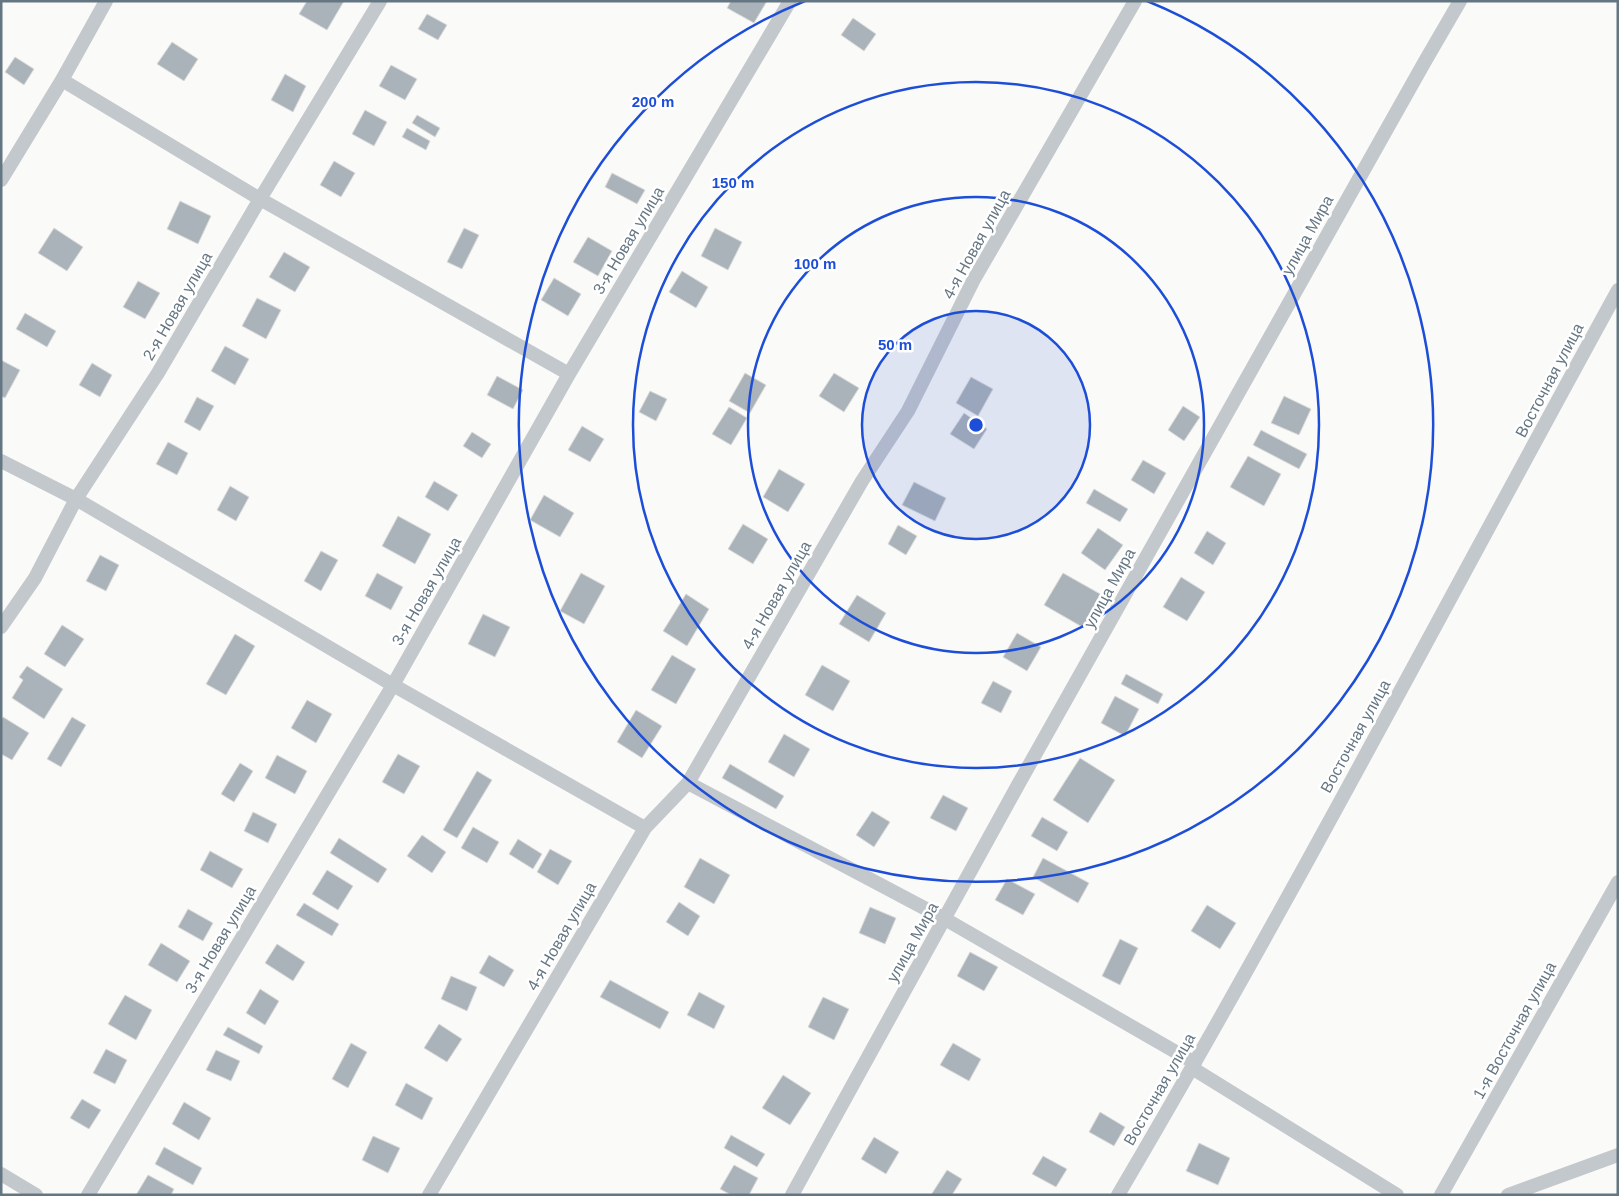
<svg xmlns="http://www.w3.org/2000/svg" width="1619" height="1196" font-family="Helvetica,sans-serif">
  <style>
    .building { fill: #aab3b9; stroke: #dcdcda }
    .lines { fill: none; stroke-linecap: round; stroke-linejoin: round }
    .minor { stroke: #c3c8cc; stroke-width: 14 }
    .ring { fill: none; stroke: #1d4ed8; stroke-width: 2.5 }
    .labels { text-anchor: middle; stroke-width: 5; stroke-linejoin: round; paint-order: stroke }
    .street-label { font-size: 16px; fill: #657683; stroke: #fff }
    .centre { fill: #1d4ed8; stroke: #fff; stroke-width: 2.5 }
    .ring-label { font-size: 15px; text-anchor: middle; font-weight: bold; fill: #1d4ed8; stroke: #fff; stroke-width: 5; stroke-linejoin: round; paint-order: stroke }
  </style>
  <rect width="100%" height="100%" fill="#fafaf8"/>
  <!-- building -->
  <path class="building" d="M 307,1 L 344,1 L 327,30 L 299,14 Z
    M 731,1 L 767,1 L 754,23 L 727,8 Z
    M 427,14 L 447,25 L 438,40 L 418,29 Z
    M 853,18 L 876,34 L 864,51 L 841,35 Z
    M 172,42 L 198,59 L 184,81 L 157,64 Z
    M 15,57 L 34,69 L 24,85 L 5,72 Z
    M 391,65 L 417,79 L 405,100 L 379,86 Z
    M 285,74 L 306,86 L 293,112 L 271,100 Z
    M 365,110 L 387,122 L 374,146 L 352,134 Z
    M 417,115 L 440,128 L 435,137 L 412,123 Z
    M 407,128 L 430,141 L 426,150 L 402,137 Z
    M 334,161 L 355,173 L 341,197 L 320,185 Z
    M 612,173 L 645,190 L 637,204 L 605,187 Z
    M 180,201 L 211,216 L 198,244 L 167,229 Z
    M 54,228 L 83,247 L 67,271 L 38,253 Z
    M 464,228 L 479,235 L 462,269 L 447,262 Z
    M 715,228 L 742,242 L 728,270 L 701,256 Z
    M 588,237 L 612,251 L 598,276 L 573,262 Z
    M 284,252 L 310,267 L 295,292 L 269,277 Z
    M 682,271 L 708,287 L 696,308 L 669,292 Z
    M 554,278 L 581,294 L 568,316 L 541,300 Z
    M 138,281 L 160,293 L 145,319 L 123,307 Z
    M 257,298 L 281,310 L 266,339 L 242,326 Z
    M 25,313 L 56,331 L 47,347 L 16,329 Z
    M 225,346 L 249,359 L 235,385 L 211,371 Z
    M 1,360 L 20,370 L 5,398 L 1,396 Z
    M 92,363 L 112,375 L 100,397 L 79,385 Z
    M 745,373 L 766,385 L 750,413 L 729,401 Z
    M 834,373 L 859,388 L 844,412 L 819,396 Z
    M 497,376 L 523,390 L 513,409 L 487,395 Z
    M 971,377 L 993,389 L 978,416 L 956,403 Z
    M 650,391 L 667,399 L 656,421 L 639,412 Z
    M 1284,396 L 1311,409 L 1299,435 L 1271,423 Z
    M 197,397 L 214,406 L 200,431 L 184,422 Z
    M 1183,406 L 1200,417 L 1184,441 L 1168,430 Z
    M 729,407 L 747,418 L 731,445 L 712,434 Z
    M 964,413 L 987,429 L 974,449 L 950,434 Z
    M 582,426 L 604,439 L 590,462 L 568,450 Z
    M 1261,430 L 1307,454 L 1299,469 L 1253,445 Z
    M 472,432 L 491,444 L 482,458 L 463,446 Z
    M 168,442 L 188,453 L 177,475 L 156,464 Z
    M 1248,456 L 1281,474 L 1264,506 L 1230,487 Z
    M 1143,460 L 1166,473 L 1154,494 L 1131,480 Z
    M 779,469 L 805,484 L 788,512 L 763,497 Z
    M 434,481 L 458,495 L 448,511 L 425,497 Z
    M 914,482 L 946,498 L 935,521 L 902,505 Z
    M 230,486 L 249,497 L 236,521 L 217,510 Z
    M 1094,489 L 1128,509 L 1120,522 L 1086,503 Z
    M 544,495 L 574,513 L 560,537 L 530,520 Z
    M 398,516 L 431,534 L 415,564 L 382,546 Z
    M 743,524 L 768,539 L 753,564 L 728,549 Z
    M 898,525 L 917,536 L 906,555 L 888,544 Z
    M 1098,528 L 1123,545 L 1105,570 L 1081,553 Z
    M 1207,531 L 1226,543 L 1213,565 L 1194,553 Z
    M 321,551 L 338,560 L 321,591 L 304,581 Z
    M 100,555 L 119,565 L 106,591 L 86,581 Z
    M 377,573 L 403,587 L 391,610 L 365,596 Z
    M 581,573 L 605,586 L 584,624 L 560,611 Z
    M 1063,573 L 1102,595 L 1084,628 L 1044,605 Z
    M 1181,577 L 1205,592 L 1187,621 L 1163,607 Z
    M 686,594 L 709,609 L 687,646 L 663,631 Z
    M 857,595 L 886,613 L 869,642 L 839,624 Z
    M 483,614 L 510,627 L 495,657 L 468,644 Z
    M 62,625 L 84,639 L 65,667 L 44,654 Z
    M 1017,633 L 1041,647 L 1027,671 L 1003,657 Z
    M 235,634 L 255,646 L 226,695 L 206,684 Z
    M 672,655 L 696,669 L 676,704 L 651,690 Z
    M 822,665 L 850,681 L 833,711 L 805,695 Z
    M 27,666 L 63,689 L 44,719 L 12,698 L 23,680 L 19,677 Z
    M 1126,674 L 1163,694 L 1158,704 L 1121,684 Z
    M 993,681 L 1012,691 L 1001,713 L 981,703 Z
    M 1115,696 L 1139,709 L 1125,736 L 1101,723 Z
    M 307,700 L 332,714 L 316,743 L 291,728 Z
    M 636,710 L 662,726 L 642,758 L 617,742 Z
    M 3,717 L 29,733 L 12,760 L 1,754 L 1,720 Z
    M 72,717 L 86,725 L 61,767 L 47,759 Z
    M 784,734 L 810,749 L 794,777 L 768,762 Z
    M 398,754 L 420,766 L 404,794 L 382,782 Z
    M 277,755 L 307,771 L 295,794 L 265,778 Z
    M 1080,758 L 1115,780 L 1088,823 L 1053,800 Z
    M 240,763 L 253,771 L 234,802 L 221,794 Z
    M 730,764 L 784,796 L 776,809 L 722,778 Z
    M 477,771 L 492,780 L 457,838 L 443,830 Z
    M 943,795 L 968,808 L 956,831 L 930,818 Z
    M 872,811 L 890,822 L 874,847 L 856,835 Z
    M 253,812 L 277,824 L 268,843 L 244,831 Z
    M 1042,817 L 1068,832 L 1057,851 L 1031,836 Z
    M 473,827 L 499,842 L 487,863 L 461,848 Z
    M 422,835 L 446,852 L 432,873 L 407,856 Z
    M 339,838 L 387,869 L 378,883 L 330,853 Z
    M 518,839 L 542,854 L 533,869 L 509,854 Z
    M 550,849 L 572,861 L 558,885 L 537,872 Z
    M 210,851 L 243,869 L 232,888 L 200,870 Z
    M 700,858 L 730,875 L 714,904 L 684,887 Z
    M 1043,858 L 1089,883 L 1078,903 L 1033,877 Z
    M 327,870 L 353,886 L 338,910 L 312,894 Z
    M 1007,879 L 1035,894 L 1023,915 L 995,900 Z
    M 679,902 L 700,916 L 688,936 L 666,922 Z
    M 304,903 L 339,924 L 332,936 L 296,915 Z
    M 1207,905 L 1236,923 L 1220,949 L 1191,931 Z
    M 870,907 L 896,918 L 885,944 L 859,933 Z
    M 188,909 L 213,923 L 203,941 L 178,927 Z
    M 1120,939 L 1138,948 L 1120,985 L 1102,976 Z
    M 161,943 L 190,961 L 177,982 L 148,965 Z
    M 277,944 L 305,962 L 293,981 L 265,963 Z
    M 970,952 L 998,967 L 984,991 L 957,976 Z
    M 489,955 L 514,970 L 504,987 L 479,973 Z
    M 451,976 L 477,987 L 467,1011 L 441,999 Z
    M 610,980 L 669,1012 L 660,1029 L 600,997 Z
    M 260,989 L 279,1001 L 265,1025 L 246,1013 Z
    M 699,992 L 725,1006 L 714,1029 L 687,1015 Z
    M 125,995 L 152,1010 L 136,1040 L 108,1024 Z
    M 823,997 L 849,1009 L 834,1040 L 808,1027 Z
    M 439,1024 L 462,1039 L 447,1062 L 424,1048 Z
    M 228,1027 L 263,1046 L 259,1054 L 223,1035 Z
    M 351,1043 L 367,1052 L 348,1088 L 332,1079 Z
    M 953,1043 L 981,1059 L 969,1081 L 940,1065 Z
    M 106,1049 L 127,1060 L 115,1084 L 93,1073 Z
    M 216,1050 L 240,1061 L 231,1081 L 206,1070 Z
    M 783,1075 L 811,1093 L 790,1125 L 762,1108 Z
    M 406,1083 L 433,1098 L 422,1120 L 395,1105 Z
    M 82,1099 L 101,1110 L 89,1129 L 70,1118 Z
    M 184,1102 L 211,1118 L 199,1140 L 172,1124 Z
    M 1100,1112 L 1125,1127 L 1114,1146 L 1089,1132 Z
    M 731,1135 L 765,1154 L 757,1167 L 724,1148 Z
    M 373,1136 L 400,1148 L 388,1173 L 362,1160 Z
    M 874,1137 L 899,1152 L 886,1174 L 861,1159 Z
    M 1199,1143 L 1230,1158 L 1218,1185 L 1186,1171 Z
    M 164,1147 L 202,1168 L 193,1185 L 155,1164 Z
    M 1043,1156 L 1067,1169 L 1056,1187 L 1032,1174 Z
    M 734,1165 L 758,1178 L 749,1195 L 731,1195 L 720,1189 Z
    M 947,1170 L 962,1179 L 952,1195 L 931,1195 Z
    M 148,1175 L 174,1189 L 171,1195 L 136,1195 Z"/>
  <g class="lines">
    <!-- minor -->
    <path class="minor" d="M 62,80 L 260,199 L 569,374
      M 1,180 L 62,80 L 106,1
      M 1,461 L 76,499 L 393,685 L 645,828
      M 1,627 L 35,578 L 76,499 L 158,373 L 260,199 L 380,1
      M 688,783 L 945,919 L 1195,1063
      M 1192,1068 L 1397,1195
      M 1,1174 L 36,1195
      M 88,1195 L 393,685 L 569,374 L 790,1
      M 429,1195 L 645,828 L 688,783 L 862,481 L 908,411 L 973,281 L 1135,1
      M 792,1195 L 1018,785 L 1424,63 L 1460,1
      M 1118,1195 C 1293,898 1452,592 1618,290
      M 1441,1195 L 1618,882
      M 1508,1195 L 1618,1155"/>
  </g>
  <!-- distance rings -->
  <circle cx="976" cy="425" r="114" fill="#1d4ed8" fill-opacity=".12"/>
  <g class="ring">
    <circle cx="976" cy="425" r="114"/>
    <circle cx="976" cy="425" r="228"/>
    <circle cx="976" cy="425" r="343"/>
    <path d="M1147 1A457 457 0 1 1 805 1"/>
  </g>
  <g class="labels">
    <!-- street labels -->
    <g class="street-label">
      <text transform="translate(1307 235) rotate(-61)" y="6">улица Мира</text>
      <text transform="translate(628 240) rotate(-59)" y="6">3-я Новая улица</text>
      <text transform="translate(976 244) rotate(-61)" y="6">4-я Новая улица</text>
      <text transform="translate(177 306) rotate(-60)" y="6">2-я Новая улица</text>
      <text transform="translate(1549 380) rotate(-62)" y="6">Восточная улица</text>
      <text transform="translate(1109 588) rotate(-61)" y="6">улица Мира</text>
      <text transform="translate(426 591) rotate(-60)" y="6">3-я Новая улица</text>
      <text transform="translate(776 595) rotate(-60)" y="6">4-я Новая улица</text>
      <text transform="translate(1355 736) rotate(-61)" y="6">Восточная улица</text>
      <text transform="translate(561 936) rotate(-60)" y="6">4-я Новая улица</text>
      <text transform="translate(220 939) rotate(-59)" y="6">3-я Новая улица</text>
      <text transform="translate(912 942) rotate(-61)" y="6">улица Мира</text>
      <text transform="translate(1514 1030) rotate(-61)" y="6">1-я Восточная улица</text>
      <text transform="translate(1159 1089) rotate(-60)" y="6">Восточная улица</text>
    </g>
  </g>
  <circle cx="976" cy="425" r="8" class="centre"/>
  <g class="ring-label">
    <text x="653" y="107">200 m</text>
    <text x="733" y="188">150 m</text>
    <text x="815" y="269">100 m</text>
    <text x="895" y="350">50 m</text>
  </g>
  <!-- border -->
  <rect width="1619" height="1196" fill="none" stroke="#657683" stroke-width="5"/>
</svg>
